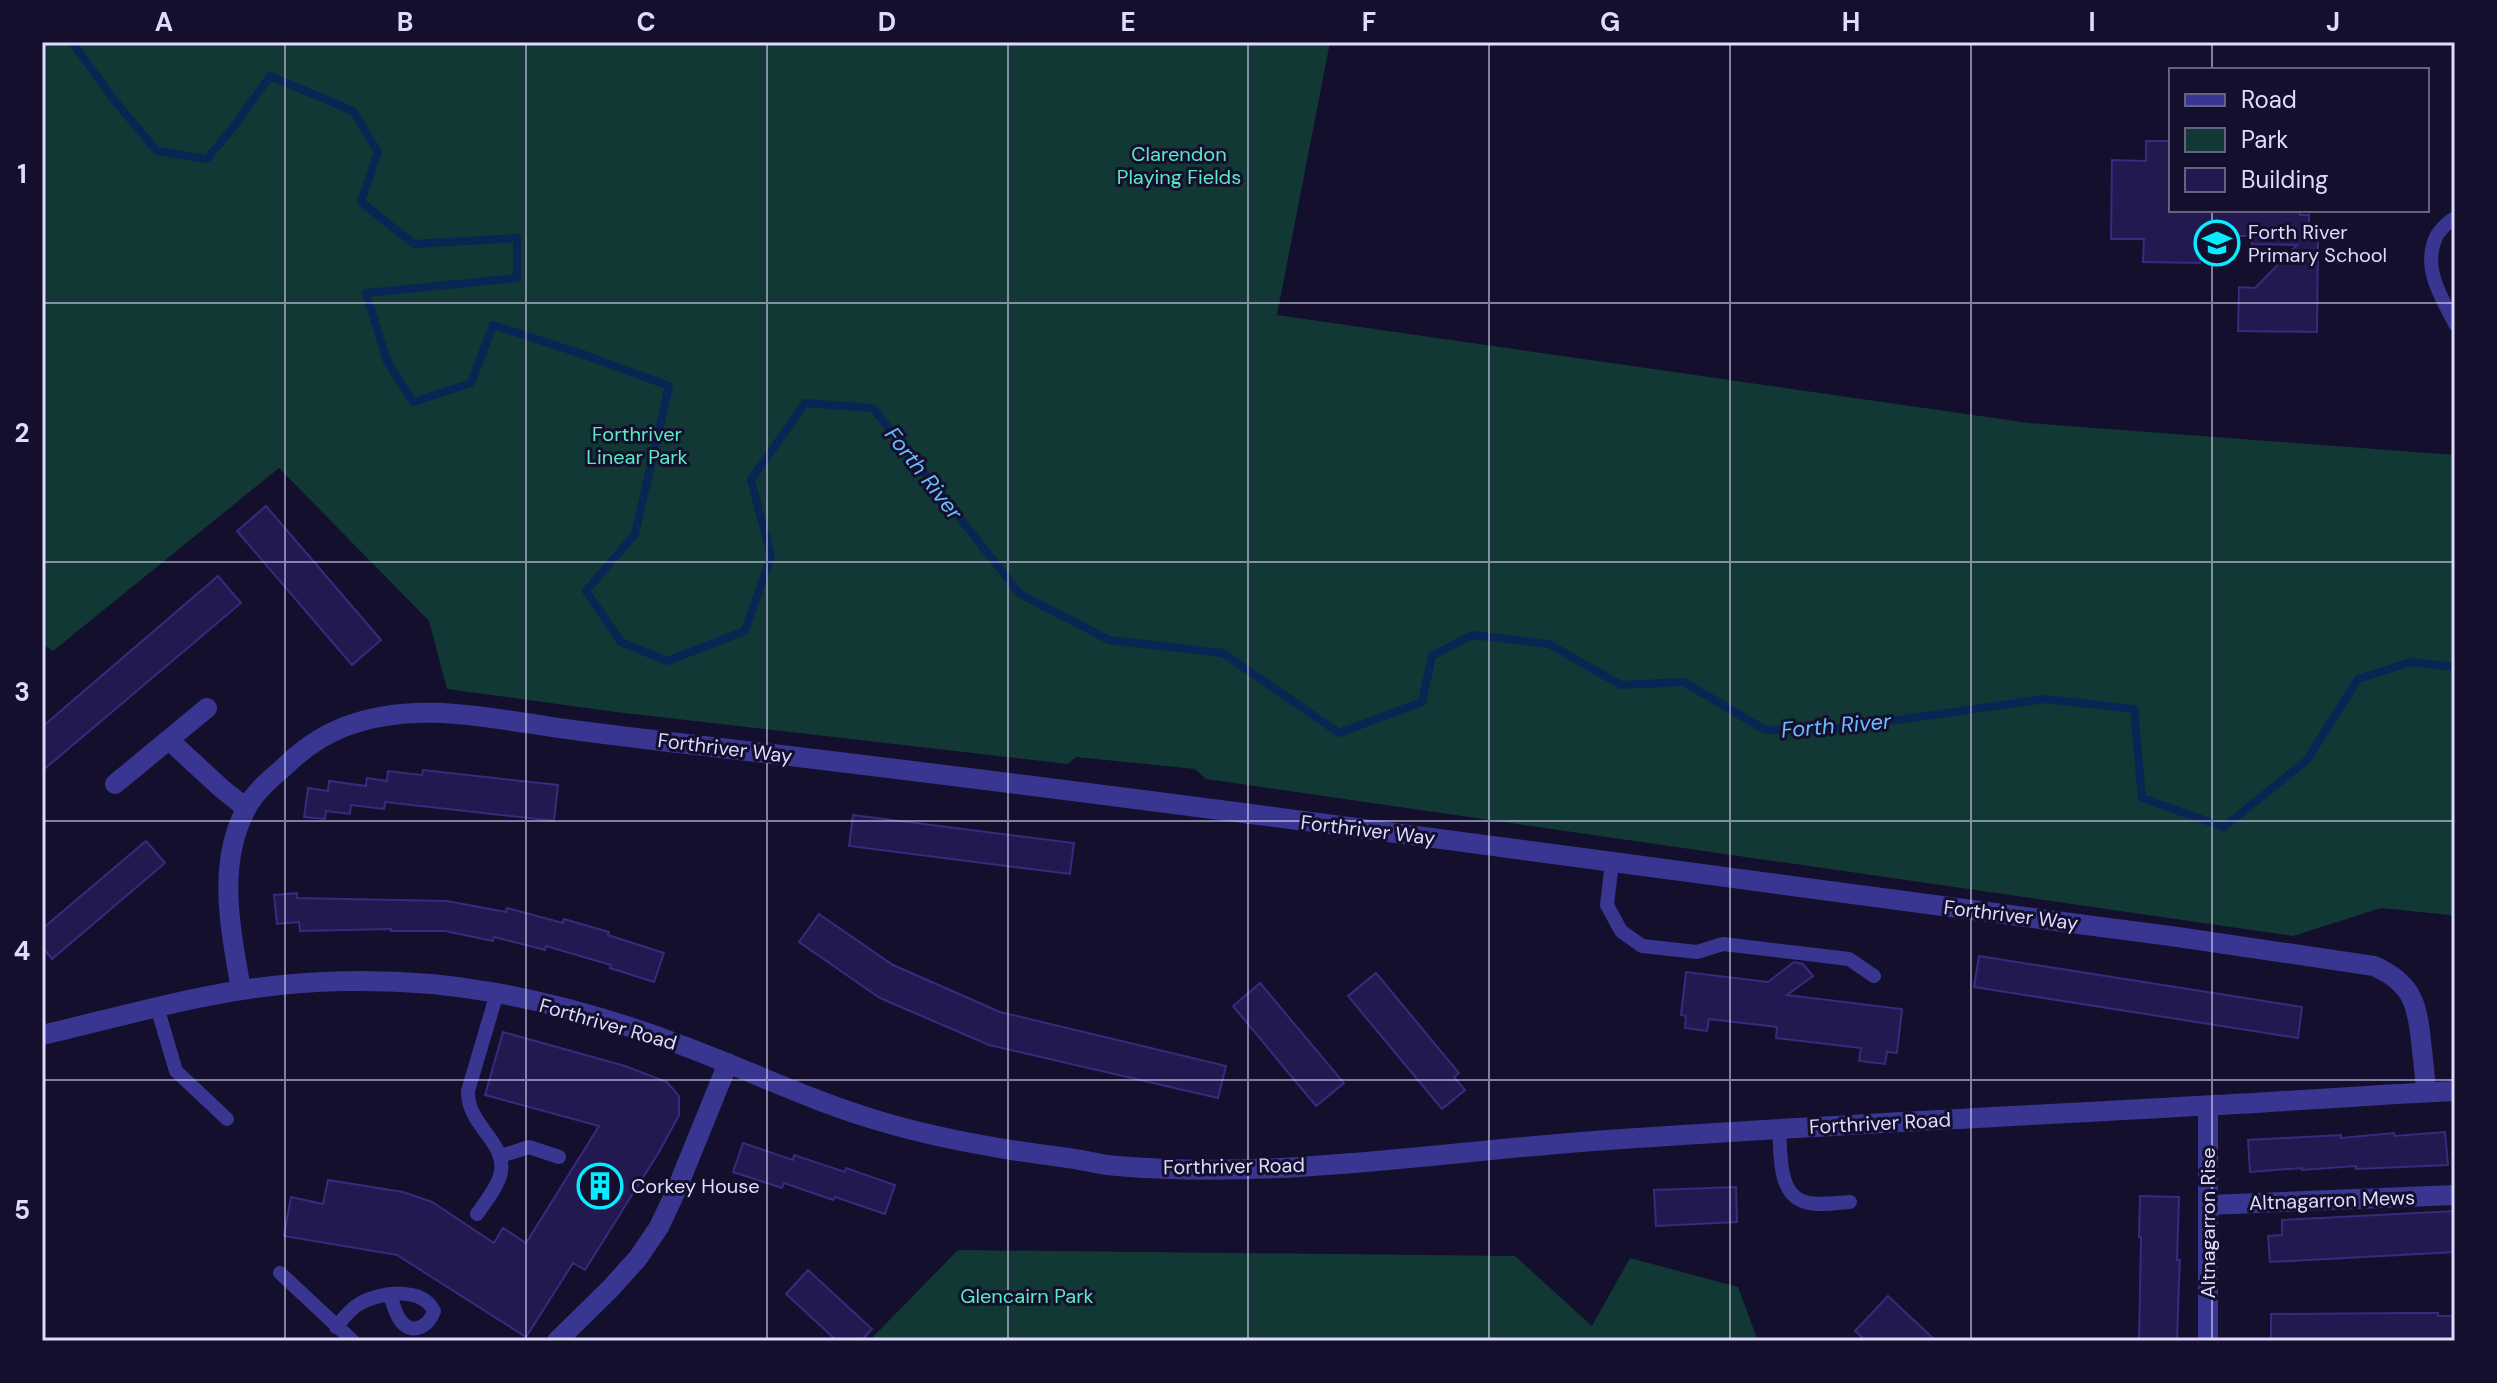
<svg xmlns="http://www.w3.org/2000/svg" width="2497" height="1383" font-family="'DM Sans',sans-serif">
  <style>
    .green { fill: #113835 }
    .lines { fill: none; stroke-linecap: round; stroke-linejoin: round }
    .stream { stroke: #082553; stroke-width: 8 }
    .building { fill: #231950; stroke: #382a7d; stroke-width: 2 }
    .service { stroke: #383690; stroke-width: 14 }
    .minor { stroke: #383690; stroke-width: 20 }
    .grid { fill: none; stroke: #dedbff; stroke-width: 2; stroke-opacity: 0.55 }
    .labels { text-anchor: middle; stroke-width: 6; stroke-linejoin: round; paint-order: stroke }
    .park-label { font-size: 20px; fill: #5ceac3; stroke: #130f2d }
    .poi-label { font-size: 20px; fill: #dedbff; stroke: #130f2d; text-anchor: start }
    .street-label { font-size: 20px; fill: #dedbff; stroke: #130f2d }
    .water-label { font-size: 22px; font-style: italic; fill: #69bdff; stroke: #130f2d }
    .neatline { fill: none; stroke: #dedbff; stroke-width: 3 }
    .grid-label { font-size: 26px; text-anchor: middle; font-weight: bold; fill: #dedbff }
  </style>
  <rect width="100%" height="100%" fill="#130f2d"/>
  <!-- green -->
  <path class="green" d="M 42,42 L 1330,42 L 1277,315 L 2029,423 L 2455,455 L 2455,918 L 2449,915 L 2381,908 L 2293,936 L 1206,779 L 1195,769 L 1076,757 L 1068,764 L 616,712 L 447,689 L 429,621 L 279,468 L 53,651 L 42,644 Z
    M 958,1250 L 1515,1256 L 1592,1326 L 1630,1258 L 1738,1287 L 1758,1341 L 869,1341 Z"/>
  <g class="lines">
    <!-- stream -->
    <path class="stream" d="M 72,42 L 114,100 L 157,151 L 207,159 L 234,126 L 270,76 L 353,111 L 378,152 L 361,202 L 414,244 L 517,238 L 517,278 L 366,293 L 387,361 L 413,402 L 471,383 L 493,325 L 582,354 L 669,386 L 635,534 L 586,591 L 621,642 L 667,661 L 745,631 L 771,556 L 751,480 L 805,403 L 873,408 L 1020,594 L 1109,640 L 1223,653 L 1339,733 L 1422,702 L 1432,656 L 1472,635 L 1549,644 L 1621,685 L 1684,682 L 1765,730 L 1835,729 L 2045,699 L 2134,709 L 2142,798 L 2224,827 L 2307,760 L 2358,679 L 2411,662 L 2455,667"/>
  </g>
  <!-- building -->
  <path class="building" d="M 2146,141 L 2171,141 L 2171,210 L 2300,210 L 2300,215 L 2309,215 L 2309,240 L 2318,240 L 2317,332 L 2238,331 L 2239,287 L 2255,288 L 2297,245 L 2252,244 L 2252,236 L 2205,236 L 2205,240 L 2200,240 L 2200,263 L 2143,262 L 2144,239 L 2111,239 L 2112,160 L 2146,161 Z
    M 266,506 L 381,640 L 352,665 L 237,531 Z
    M 218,576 L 241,603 L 42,771 L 42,727 Z
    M 423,770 L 558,785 L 554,821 L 385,802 L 384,809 L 351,805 L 350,814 L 326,811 L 325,819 L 304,817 L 308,788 L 328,791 L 329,781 L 366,786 L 367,778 L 387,781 L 388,771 L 422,775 Z
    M 853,815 L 1074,843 L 1070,874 L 849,846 Z
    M 146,841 L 165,863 L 52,959 L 42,947 L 42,929 Z
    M 297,893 L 297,898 L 447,901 L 506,912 L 507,908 L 563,923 L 564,919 L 609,932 L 608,935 L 664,953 L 654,982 L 610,968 L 611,965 L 546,946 L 545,950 L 494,937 L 493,941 L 445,931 L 391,931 L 391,929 L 300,931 L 299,922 L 277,924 L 274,895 Z
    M 819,914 L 893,965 L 1000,1012 L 1226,1066 L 1218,1098 L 989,1045 L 880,998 L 799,942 Z
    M 1979,956 L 2302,1007 L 2298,1038 L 1974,987 Z
    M 1794,962 L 1803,964 L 1813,976 L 1787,995 L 1902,1009 L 1897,1053 L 1887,1052 L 1885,1064 L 1859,1061 L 1861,1048 L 1776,1038 L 1777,1027 L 1709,1019 L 1707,1031 L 1685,1028 L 1686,1016 L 1681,1015 L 1686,972 L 1768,982 Z
    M 1376,973 L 1459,1073 L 1454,1077 L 1465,1090 L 1442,1109 L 1348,996 Z
    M 1260,983 L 1344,1083 L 1316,1106 L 1233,1006 Z
    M 503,1032 L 625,1066 L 667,1082 L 679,1096 L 679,1115 L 659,1152 L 585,1270 L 573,1263 L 526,1337 L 397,1255 L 284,1236 L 291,1197 L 323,1204 L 328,1180 L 403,1192 L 432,1202 L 494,1243 L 503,1228 L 526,1243 L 599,1126 L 485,1095 Z
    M 2445,1132 L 2448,1165 L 2356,1169 L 2356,1166 L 2302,1170 L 2302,1168 L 2250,1172 L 2248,1140 L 2341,1135 L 2341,1138 L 2394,1133 L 2395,1136 Z
    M 743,1143 L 793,1160 L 794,1155 L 845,1172 L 846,1168 L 895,1185 L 885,1214 L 835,1197 L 833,1200 L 784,1183 L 782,1188 L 733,1172 Z
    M 1736,1187 L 1737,1222 L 1656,1226 L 1654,1190 Z
    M 2140,1196 L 2179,1197 L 2177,1260 L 2180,1260 L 2179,1281 L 2177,1341 L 2139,1341 L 2141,1237 L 2139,1237 Z
    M 2455,1211 L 2455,1252 L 2270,1262 L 2268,1236 L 2282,1235 L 2282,1220 Z
    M 808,1270 L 872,1329 L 861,1341 L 837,1341 L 786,1294 Z
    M 1888,1296 L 1936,1341 L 1866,1341 L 1855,1331 Z
    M 2405,1313 L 2438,1313 L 2438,1316 L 2455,1316 L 2455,1341 L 2271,1341 L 2271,1314 Z"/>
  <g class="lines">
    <!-- service -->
    <path class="service" d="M 2455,218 C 2447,222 2442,228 2437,235 C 2421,267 2441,296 2455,324
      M 1612,862 L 1607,905 L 1621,931 L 1642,946 L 1697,952 L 1723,944 L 1849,959 L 1874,976
      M 157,1007 L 176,1071 L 227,1119
      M 1779,1128 C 1781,1151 1777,1194 1805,1202 C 1819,1206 1836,1203 1850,1202
      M 501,1156 L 529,1147 L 559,1157
      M 477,1214 C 485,1202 496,1190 500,1176 C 510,1143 467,1127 468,1091 L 497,993
      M 280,1273 L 353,1341
      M 336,1327 C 343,1319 350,1309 359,1304 C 379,1292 422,1286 434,1311 C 429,1327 411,1336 400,1320 C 395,1313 393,1303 390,1295"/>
    <!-- minor -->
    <path class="minor" d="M 169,740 L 221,788 L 246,808
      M 115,784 L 207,708
      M 241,990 C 231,930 216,866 246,809 C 254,793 268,781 282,769 C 300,751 321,736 344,727 C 421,697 503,722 581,731 C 642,739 703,746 764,753 C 1236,809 1707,876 2178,937 L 2374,966 C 2412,983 2417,1003 2421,1041 C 2423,1058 2425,1075 2426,1092
      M 42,1035 C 94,1023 145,1009 198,998 C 292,978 396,975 491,992 C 555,1003 620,1022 681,1045 C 746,1069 809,1100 876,1120 C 938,1139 1004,1150 1068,1158 C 1085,1160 1101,1165 1117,1166 C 1281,1180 1445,1151 1608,1140 C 1804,1126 2001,1117 2197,1106 C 2283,1102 2369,1095 2455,1091
      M 2209,1205 L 2455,1195
      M 557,1341 L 610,1289 L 638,1258 L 659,1227 L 676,1191 L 728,1063
      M 2208,1341 L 2208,1106"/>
  </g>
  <!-- grid -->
  <path class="grid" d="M 285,42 L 285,1341M 526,42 L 526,1341M 767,42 L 767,1341M 1008,42 L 1008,1341M 1248,42 L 1248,1341M 1489,42 L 1489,1341M 1730,42 L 1730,1341M 1971,42 L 1971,1341M 2212,42 L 2212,70M 2212,210 L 2212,1341M 42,303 L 2455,303M 42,562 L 2455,562M 42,821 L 2455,821M 42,1080 L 2455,1080"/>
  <!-- icons -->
  <defs>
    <g id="school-ring" transform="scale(2.3)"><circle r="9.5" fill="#130f2d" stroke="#07ecff" stroke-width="1.5"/><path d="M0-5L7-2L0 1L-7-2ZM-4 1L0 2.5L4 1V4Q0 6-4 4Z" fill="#07ecff"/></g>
    <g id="building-ring" transform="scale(2.3)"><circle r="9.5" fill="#130f2d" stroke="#07ecff" stroke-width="1.5"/><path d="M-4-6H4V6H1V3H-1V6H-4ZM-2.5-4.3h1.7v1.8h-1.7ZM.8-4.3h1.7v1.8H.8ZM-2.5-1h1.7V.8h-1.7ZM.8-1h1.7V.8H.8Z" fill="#07ecff"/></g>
  </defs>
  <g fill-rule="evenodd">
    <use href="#school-ring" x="2217" y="243"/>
    <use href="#building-ring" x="600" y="1186"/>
  </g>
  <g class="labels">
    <!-- park labels -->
    <g class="park-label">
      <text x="1179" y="161">Clarendon<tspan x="1179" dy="23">Playing Fields</tspan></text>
      <text x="637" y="441">Forthriver<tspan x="637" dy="23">Linear Park</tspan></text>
      <text x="1027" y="1303">Glencairn Park</text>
    </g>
    <!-- poi labels -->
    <g class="poi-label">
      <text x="2248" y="239">Forth River<tspan x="2248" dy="23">Primary School</tspan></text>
      <text x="631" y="1193">Corkey House</text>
    </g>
    <!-- street labels -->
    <g class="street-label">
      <text transform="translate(725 748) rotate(7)" y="7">Forthriver Way</text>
      <text transform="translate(1368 830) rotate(7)" y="7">Forthriver Way</text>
      <text transform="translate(2011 915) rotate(7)" y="7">Forthriver Way</text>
      <text transform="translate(608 1024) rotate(16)" y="7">Forthriver Road</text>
      <text transform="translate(1880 1123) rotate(-3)" y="7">Forthriver Road</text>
      <text transform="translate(1234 1166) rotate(-1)" y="7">Forthriver Road</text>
      <text transform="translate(2332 1200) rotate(-2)" y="7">Altnagarron Mews</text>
      <text transform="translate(2208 1223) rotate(-90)" y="7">Altnagarron Rise</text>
    </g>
    <!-- water labels -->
    <g class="water-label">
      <text transform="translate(924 473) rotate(52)" y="8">Forth River</text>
      <text transform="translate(1836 725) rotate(-5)" y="8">Forth River</text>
    </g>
  </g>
  <!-- border -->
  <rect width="2497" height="1383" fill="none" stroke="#130f2d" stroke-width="88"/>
  <!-- legend -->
  <rect x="2169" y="68" width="260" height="144" fill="#130f2d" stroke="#646181" stroke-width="2"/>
  <rect x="2185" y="94" width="40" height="12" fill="#383690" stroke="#646181" stroke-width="2"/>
  <text x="2241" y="108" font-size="24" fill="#dedbff">Road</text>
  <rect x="2185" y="128" width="40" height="24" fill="#113835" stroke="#646181" stroke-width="2"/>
  <text x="2241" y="148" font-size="24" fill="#dedbff">Park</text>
  <rect x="2185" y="168" width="40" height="24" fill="#231950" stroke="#646181" stroke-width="2"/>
  <text x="2241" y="188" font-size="24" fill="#dedbff">Building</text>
  <rect x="44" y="44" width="2409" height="1295" class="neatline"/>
  <g class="grid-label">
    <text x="164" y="31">A</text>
    <text x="405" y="31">B</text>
    <text x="646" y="31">C</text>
    <text x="887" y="31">D</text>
    <text x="1128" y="31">E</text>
    <text x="1369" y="31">F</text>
    <text x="1610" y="31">G</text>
    <text x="1851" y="31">H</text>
    <text x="2092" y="31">I</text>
    <text x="2333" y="31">J</text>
    <text x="22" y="183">1</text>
    <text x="22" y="442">2</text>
    <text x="22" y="701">3</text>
    <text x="22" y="960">4</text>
    <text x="22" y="1219">5</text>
  </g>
</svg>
